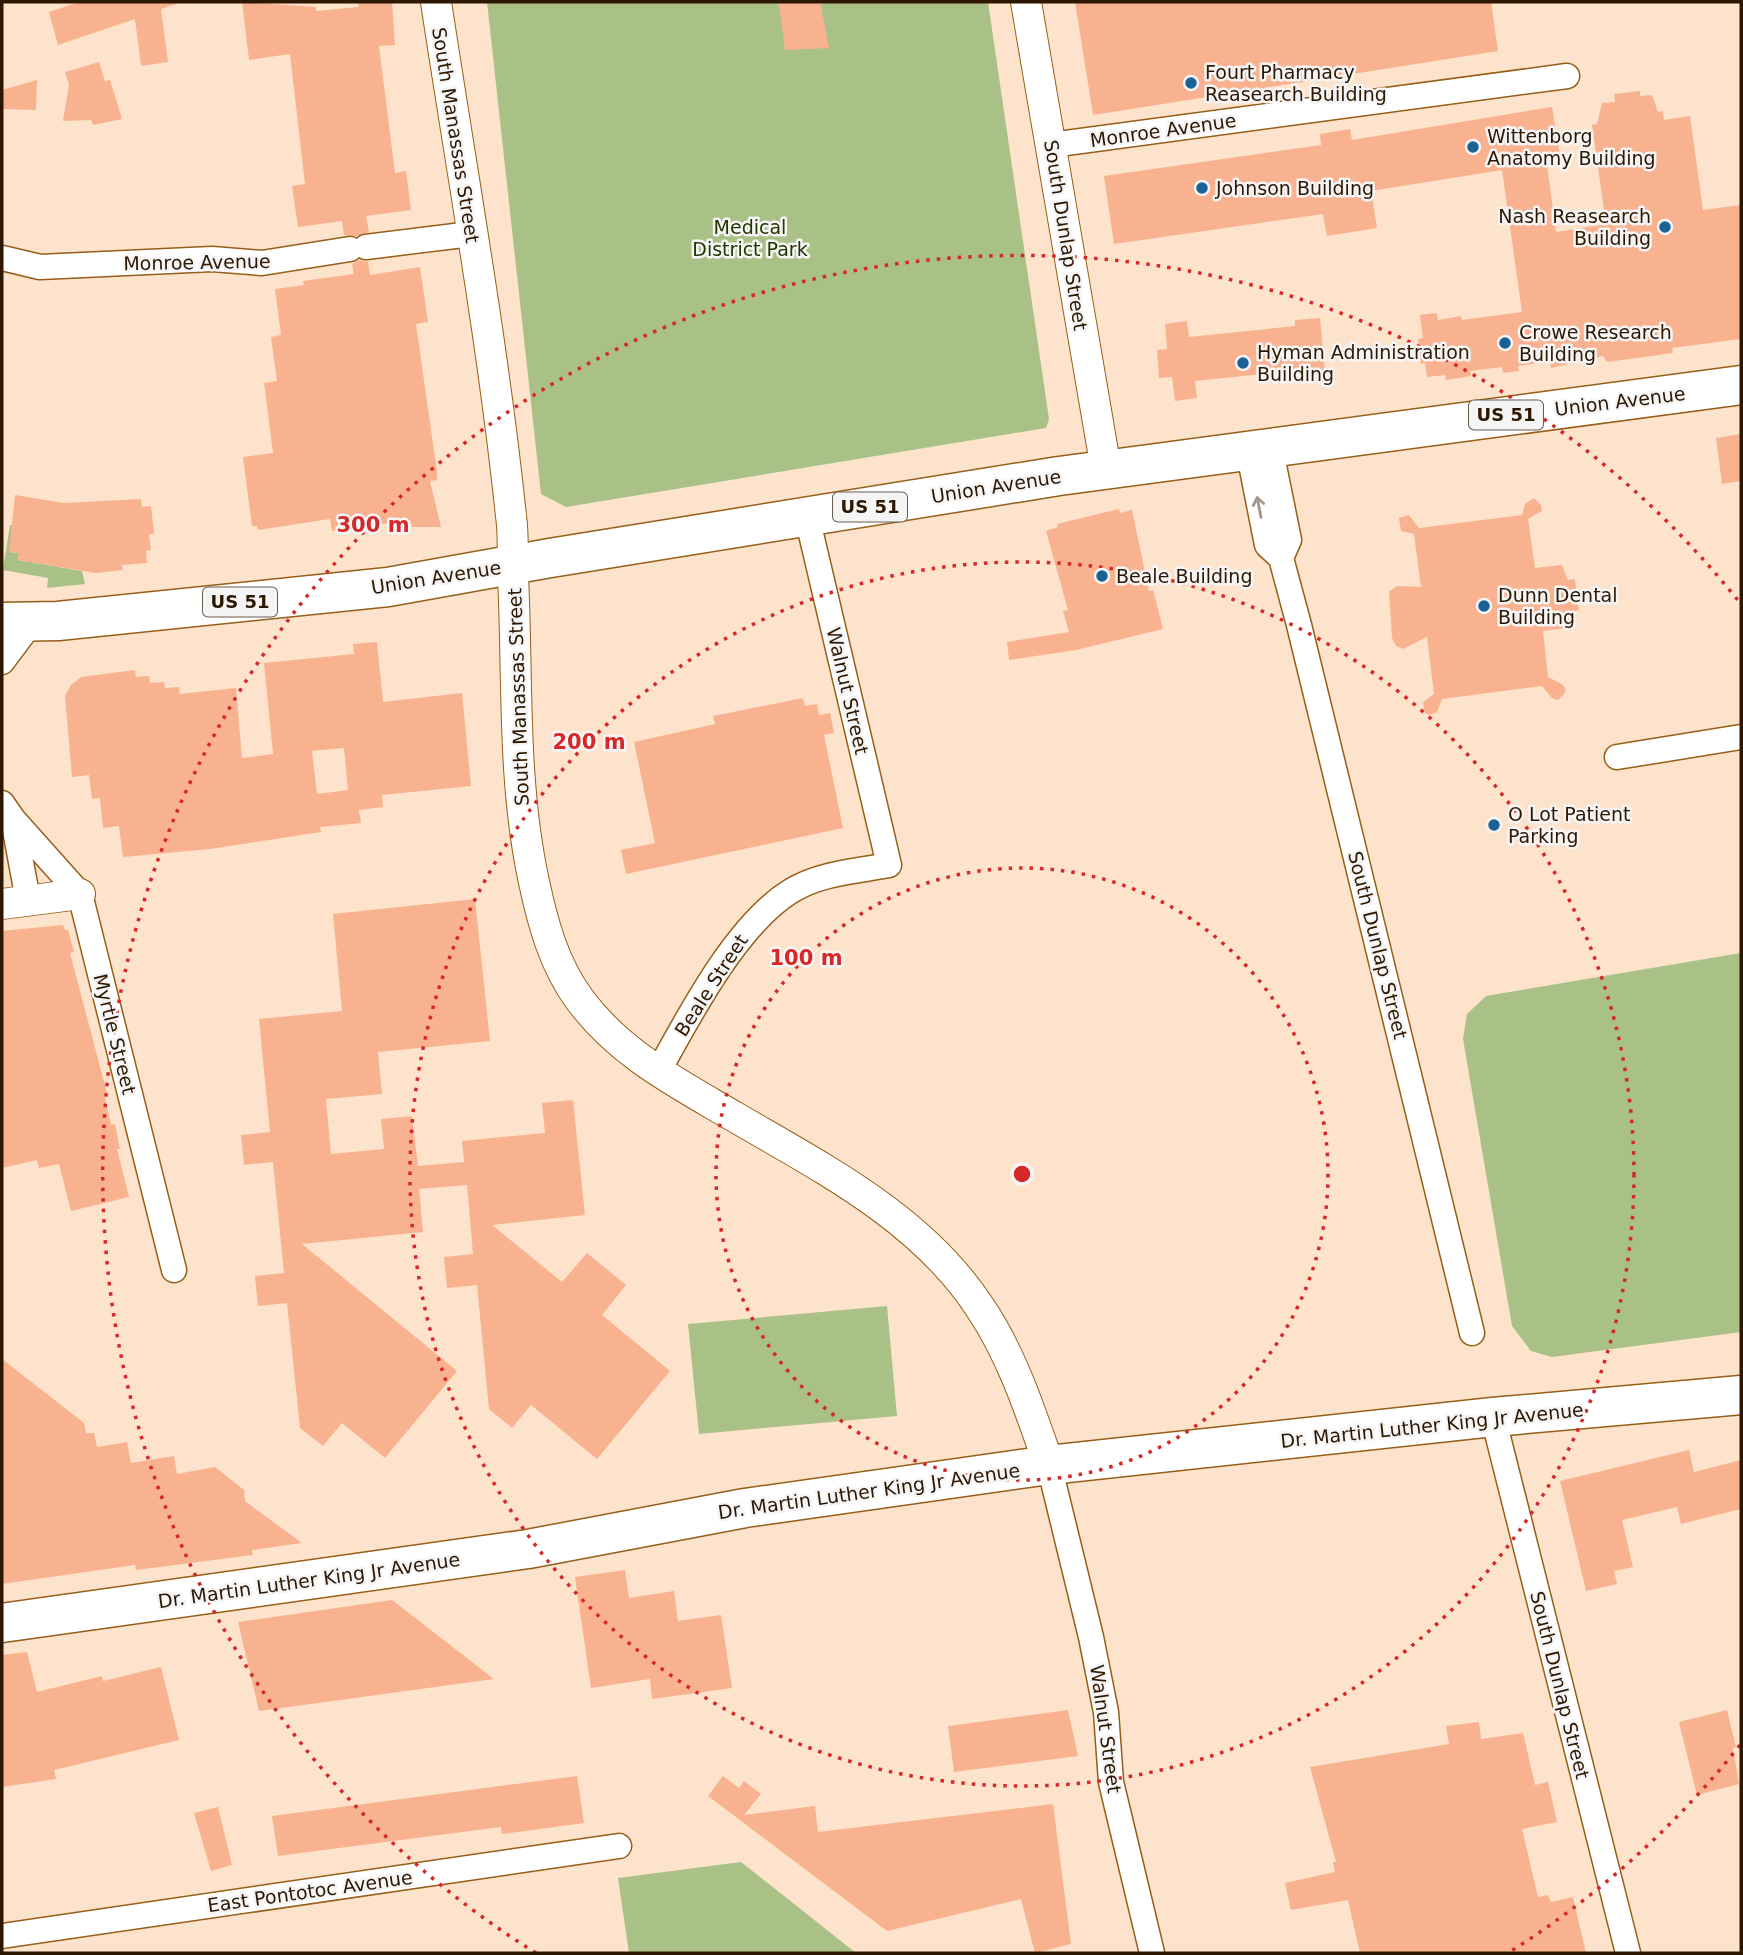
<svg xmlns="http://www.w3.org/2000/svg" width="1743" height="1955" font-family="'DejaVu Sans',sans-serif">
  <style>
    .green { fill: #a9c186 }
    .building { fill: #f9b290; fill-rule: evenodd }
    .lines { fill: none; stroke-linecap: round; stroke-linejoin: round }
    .minor-casing { stroke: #965e18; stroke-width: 27 }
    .tertiary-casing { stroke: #965e18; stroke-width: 32 }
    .primary-casing { stroke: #965e18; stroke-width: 41 }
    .minor { stroke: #fff; stroke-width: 24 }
    .tertiary { stroke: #fff; stroke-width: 30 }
    .primary { stroke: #fff; stroke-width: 38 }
    .oneway { stroke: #a1978c }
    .ring { fill: none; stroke: #d62828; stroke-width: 3.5; stroke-dasharray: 3.5 7 }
    .poi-dot { fill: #1c6195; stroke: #f5f5f5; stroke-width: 2.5 }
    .labels { text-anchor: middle; stroke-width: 5; stroke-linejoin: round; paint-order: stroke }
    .shield { fill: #f5f5f5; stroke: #6a5a4a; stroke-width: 2 }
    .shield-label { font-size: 18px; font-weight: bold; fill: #2e1700 }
    .poi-label { font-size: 19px; fill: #2e1700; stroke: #f5f5f5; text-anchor: start }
    .street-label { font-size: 19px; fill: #2e1700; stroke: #f5f5f5 }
    .park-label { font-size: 19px; fill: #253502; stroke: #f5f5f5 }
    .centre { fill: #d62828; stroke: #f5f5f5; stroke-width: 3.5 }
    .ring-label { font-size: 21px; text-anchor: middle; font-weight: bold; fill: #d62828; stroke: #f5f5f5; stroke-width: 5; stroke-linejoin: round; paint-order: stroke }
  </style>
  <rect width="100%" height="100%" fill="#fde3cb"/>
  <!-- green -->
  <path class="green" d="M 487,2 L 988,2 L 1049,419 L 1046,428 L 566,507 L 541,494 Z
    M 10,525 L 14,525 L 10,552 L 19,553 L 18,560 L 82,571 L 85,584 L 47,588 L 48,578 L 3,570 Z
    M 1741,953 L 1741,1332 L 1552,1357 L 1531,1351 L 1512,1326 L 1463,1039 L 1467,1014 L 1486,996 Z
    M 887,1306 L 897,1416 L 699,1434 L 688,1324 Z
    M 741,1862 L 856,1953 L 629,1953 L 618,1878 Z"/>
  <!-- building -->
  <path class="building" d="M 79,2 L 176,2 L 176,4 L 161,9 L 168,62 L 141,66 L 135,19 L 58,45 L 49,12 Z
    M 242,2 L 316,7 L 316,11 L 359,7 L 358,2 L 392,2 L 395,45 L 379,46 L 395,173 L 406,171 L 411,210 L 366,216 L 369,232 L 356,236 L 344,235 L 342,221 L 298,227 L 292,186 L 305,184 L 290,54 L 249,60 Z
    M 792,2 L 820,2 L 829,48 L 785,50 L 779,4 Z
    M 1075,2 L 1491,2 L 1498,51 L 1093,115 Z
    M 99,62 L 105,81 L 110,80 L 122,119 L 93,125 L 91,120 L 63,121 L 69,85 L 65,72 Z
    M 37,80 L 36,110 L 2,109 L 2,90 Z
    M 1640,91 L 1640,96 L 1652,95 L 1658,112 L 1663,111 L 1664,120 L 1690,116 L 1703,210 L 1741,205 L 1741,339 L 1672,348 L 1673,353 L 1607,362 L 1603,356 L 1551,368 L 1550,361 L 1518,366 L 1519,371 L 1503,373 L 1502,367 L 1470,371 L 1471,376 L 1446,380 L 1445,375 L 1427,377 L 1425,363 L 1421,364 L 1418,339 L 1423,338 L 1420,315 L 1437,313 L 1438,320 L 1461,316 L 1462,320 L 1522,312 L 1502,170 L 1371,191 L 1377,228 L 1327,236 L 1323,214 L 1114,244 L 1104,176 L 1321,145 L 1320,134 L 1350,129 L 1352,140 L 1552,107 L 1561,161 L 1547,164 L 1556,232 L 1606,224 L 1592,125 L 1597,124 L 1602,103 L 1615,102 L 1614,94 Z
    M 360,260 L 368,262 L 370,275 L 420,267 L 428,322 L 416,324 L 437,472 L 437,480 L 430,481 L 441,527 L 412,527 L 410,520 L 332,531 L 330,519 L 258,530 L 257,526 L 252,526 L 243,457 L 273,453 L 264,383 L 277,381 L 271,337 L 281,335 L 275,289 L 304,285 L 303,281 L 354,274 L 352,264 Z
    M 1320,318 L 1325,371 L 1301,374 L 1301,370 L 1195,381 L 1197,398 L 1175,401 L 1172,377 L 1159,378 L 1157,350 L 1167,349 L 1165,324 L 1187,321 L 1189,337 L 1295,326 L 1295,320 Z
    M 1741,434 L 1741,481 L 1722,484 L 1716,438 Z
    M 15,495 L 64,503 L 141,499 L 142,507 L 151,506 L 154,534 L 149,534 L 151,550 L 146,551 L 147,563 L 122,565 L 123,570 L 96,573 L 18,560 L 19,553 L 9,552 Z
    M 1534,498 L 1541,505 L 1542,511 L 1528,519 L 1535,568 L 1562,565 L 1568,580 L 1575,579 L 1579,610 L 1575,611 L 1566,628 L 1543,631 L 1548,677 L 1562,684 L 1566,689 L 1564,694 L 1558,700 L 1552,698 L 1542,686 L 1442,699 L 1437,712 L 1430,715 L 1425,713 L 1423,702 L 1434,694 L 1427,637 L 1403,649 L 1396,646 L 1392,638 L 1389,591 L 1398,586 L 1421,587 L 1414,534 L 1401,531 L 1399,518 L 1409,515 L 1419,528 L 1522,515 L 1525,504 Z
    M 1119,509 L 1120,513 L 1132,510 L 1149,591 L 1153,590 L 1163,629 L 1076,650 L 1009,660 L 1007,642 L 1069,632 L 1063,611 L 1068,610 L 1046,531 L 1058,527 L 1057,524 Z
    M 377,642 L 383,702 L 462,693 L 471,786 L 382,795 L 383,807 L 359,810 L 361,823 L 320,827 L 321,832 L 210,849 L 123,857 L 119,826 L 103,828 L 100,798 L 92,799 L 89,775 L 72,777 L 65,696 L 71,685 L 81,677 L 135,670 L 136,677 L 149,676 L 150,683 L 164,682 L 165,688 L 179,687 L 180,694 L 236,688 L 242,758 L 273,754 L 264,663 L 354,654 L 353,644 ZM 344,748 L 348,790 L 317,794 L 312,751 Z
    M 803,698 L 805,706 L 817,704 L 819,715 L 830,713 L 834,733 L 824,735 L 843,828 L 626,874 L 621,850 L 655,843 L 634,742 L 715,724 L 713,716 Z
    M 475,899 L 490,1041 L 378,1052 L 382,1094 L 326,1099 L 331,1154 L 384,1149 L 381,1119 L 412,1116 L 418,1166 L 464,1162 L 462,1141 L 545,1133 L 542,1103 L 573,1100 L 585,1215 L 492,1225 L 562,1282 L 587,1253 L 626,1285 L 602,1315 L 670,1371 L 597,1459 L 531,1405 L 512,1428 L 489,1409 L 477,1285 L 447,1288 L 444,1257 L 473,1254 L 467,1185 L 419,1189 L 423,1232 L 302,1244 L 457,1371 L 385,1458 L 342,1423 L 323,1446 L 300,1428 L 287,1303 L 258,1306 L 255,1276 L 284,1273 L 273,1162 L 244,1165 L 241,1135 L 270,1132 L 259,1019 L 342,1011 L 333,914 Z
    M 63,925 L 65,930 L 68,930 L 74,952 L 70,953 L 107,1093 L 104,1094 L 111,1125 L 115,1124 L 120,1149 L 117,1149 L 129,1197 L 71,1211 L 59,1164 L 39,1168 L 37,1160 L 2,1168 L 2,931 Z
    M 2,1359 L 84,1423 L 86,1433 L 94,1433 L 97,1447 L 127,1442 L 131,1463 L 174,1456 L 177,1474 L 215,1467 L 244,1490 L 245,1501 L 302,1543 L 252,1550 L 253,1555 L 136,1570 L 135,1565 L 2,1584 Z
    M 1689,1450 L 1694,1472 L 1741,1460 L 1741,1509 L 1681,1524 L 1677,1507 L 1622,1520 L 1633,1567 L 1614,1571 L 1617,1584 L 1586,1591 L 1560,1481 Z
    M 625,1570 L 629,1598 L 674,1591 L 678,1621 L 721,1615 L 732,1688 L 652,1699 L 650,1679 L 591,1688 L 575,1577 Z
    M 392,1600 L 494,1679 L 259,1711 L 238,1622 Z
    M 27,1652 L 37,1692 L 102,1676 L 103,1681 L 161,1667 L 179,1740 L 54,1770 L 56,1779 L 2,1787 L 2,1655 Z
    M 1068,1710 L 1078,1756 L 954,1772 L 948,1726 Z
    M 1727,1710 L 1736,1747 L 1733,1748 L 1739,1784 L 1697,1795 L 1679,1722 Z
    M 1479,1722 L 1481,1739 L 1523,1733 L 1535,1785 L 1548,1782 L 1557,1822 L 1522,1829 L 1538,1897 L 1548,1895 L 1551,1902 L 1573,1897 L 1586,1953 L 1360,1953 L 1348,1900 L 1291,1910 L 1285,1883 L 1335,1872 L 1333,1862 L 1336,1862 L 1310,1767 L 1449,1744 L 1446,1726 Z
    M 577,1776 L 584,1823 L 502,1834 L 501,1827 L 278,1856 L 272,1816 Z
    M 723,1776 L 739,1788 L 744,1781 L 761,1794 L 744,1815 L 815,1806 L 818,1832 L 1053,1804 L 1071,1944 L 1035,1953 L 1021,1899 L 887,1931 L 708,1796 Z
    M 218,1807 L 232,1865 L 211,1871 L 194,1813 Z"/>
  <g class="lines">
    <!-- minor casing -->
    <g class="minor-casing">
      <path id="minor" d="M 1051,145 L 1567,76
        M 366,247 L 471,234
        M 2,258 L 40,267 L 212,259 L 262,263 L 350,249
        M 1270,446 L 1289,540 L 1281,558
        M 1248,449 L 1267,545 L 1281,558 L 1299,625 L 1472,1333
        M 2,662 L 32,622
        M 1617,757 L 1741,737
        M 2,803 L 13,819 L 28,900
        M 13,819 L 80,894 L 174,1270
        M 658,1072 C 689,1016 736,925 791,891 C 820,873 857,871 889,865 L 807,517
        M 1493,1417 L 1628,1953
        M 1049,1465 L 1091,1637 L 1106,1712 L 1111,1782 L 1152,1953
        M 2,1936 L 619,1846"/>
    </g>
    <!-- tertiary casing -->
    <g class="tertiary-casing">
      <path id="tertiary" d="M 436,2 C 462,173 493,344 511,516 C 514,536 512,556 513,576 C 518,678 512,781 534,882 C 543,924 554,965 580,1000 C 620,1054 677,1083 735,1117 C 824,1169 923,1219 981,1309 C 1012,1355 1031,1413 1049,1465
        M 1026,2 L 1106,469
        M 2,904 L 80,894"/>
    </g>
    <!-- primary casing -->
    <g class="primary-casing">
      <path id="primary" d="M 2,622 L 58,621 L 388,587 L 550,558 L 1059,476 L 1741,385
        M 2,1623 L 528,1549 L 745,1508 L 1049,1465 L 1493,1417 L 1741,1395"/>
    </g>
    <!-- minor -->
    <use href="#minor" class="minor"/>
    <!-- tertiary -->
    <use href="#tertiary" class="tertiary"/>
    <!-- primary -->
    <use href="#primary" class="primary"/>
  </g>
  <!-- one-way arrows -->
  <defs><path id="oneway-shaft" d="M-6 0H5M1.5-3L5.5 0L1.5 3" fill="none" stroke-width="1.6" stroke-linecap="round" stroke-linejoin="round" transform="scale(1.75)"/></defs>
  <use class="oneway" href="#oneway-shaft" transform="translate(1259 507) rotate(-101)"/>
  <!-- distance rings -->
  <g class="ring">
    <circle cx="1022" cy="1174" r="306"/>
    <circle cx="1022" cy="1174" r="612"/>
    <path d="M1740 1745A918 918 0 0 1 1508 1953M536 1953A918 918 0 1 1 1740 603"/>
  </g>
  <!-- markers -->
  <g class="poi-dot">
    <circle cx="1191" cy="83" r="7"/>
    <circle cx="1473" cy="147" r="7"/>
    <circle cx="1202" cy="188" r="7"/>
    <circle cx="1665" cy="227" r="7"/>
    <circle cx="1505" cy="343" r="7"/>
    <circle cx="1243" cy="363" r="7"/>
    <circle cx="1102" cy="576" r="7"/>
    <circle cx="1484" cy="606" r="7"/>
    <circle cx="1494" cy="825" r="7"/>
  </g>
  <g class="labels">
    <!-- shield labels -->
    <g class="shield">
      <rect x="1469" y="400.5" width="74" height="29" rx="5"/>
      <rect x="833" y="492.5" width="74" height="29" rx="5"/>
      <rect x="203" y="587.5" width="74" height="29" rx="5"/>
    </g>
    <g class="shield-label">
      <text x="1506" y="421">US 51</text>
      <text x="870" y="513">US 51</text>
      <text x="240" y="608">US 51</text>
    </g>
    <!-- poi labels -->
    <g class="poi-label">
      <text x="1205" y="79">Fourt Pharmacy<tspan x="1205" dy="22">Reasearch Building</tspan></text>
      <text x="1487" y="143">Wittenborg<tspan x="1487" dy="22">Anatomy Building</tspan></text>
      <text x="1216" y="195">Johnson Building</text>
      <text x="1651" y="223" text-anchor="end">Nash Reasearch<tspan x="1651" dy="22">Building</tspan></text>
      <text x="1519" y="339">Crowe Research<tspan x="1519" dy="22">Building</tspan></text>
      <text x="1257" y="359">Hyman Administration<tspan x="1257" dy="22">Building</tspan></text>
      <text x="1116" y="583">Beale Building</text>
      <text x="1498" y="602">Dunn Dental<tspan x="1498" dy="22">Building</tspan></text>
      <text x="1508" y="821">O Lot Patient<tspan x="1508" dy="22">Parking</tspan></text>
    </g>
    <!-- street labels -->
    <g class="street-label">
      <text transform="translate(1163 130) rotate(-8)" y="7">Monroe Avenue</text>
      <text transform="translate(456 135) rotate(81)" y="7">South Manassas Street</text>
      <text transform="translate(1066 235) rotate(81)" y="7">South Dunlap Street</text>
      <text transform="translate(197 262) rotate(-1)" y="7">Monroe Avenue</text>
      <text transform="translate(1620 401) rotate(-7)" y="7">Union Avenue</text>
      <text transform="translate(996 486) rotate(-9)" y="7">Union Avenue</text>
      <text transform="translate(436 577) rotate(-9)" y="7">Union Avenue</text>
      <text transform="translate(848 691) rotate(77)" y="7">Walnut Street</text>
      <text transform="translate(518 697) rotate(-92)" y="7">South Manassas Street</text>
      <text transform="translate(1378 945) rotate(76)" y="7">South Dunlap Street</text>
      <text transform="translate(711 985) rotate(-57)" y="7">Beale Street</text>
      <text transform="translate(115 1034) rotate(76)" y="7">Myrtle Street</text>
      <text transform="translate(1432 1425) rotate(-6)" y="7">Dr. Martin Luther King Jr Avenue</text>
      <text transform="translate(869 1491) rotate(-8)" y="7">Dr. Martin Luther King Jr Avenue</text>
      <text transform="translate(309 1580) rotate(-8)" y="7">Dr. Martin Luther King Jr Avenue</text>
      <text transform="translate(1560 1685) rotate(76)" y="7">South Dunlap Street</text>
      <text transform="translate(1106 1729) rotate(82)" y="7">Walnut Street</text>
      <text transform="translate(310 1891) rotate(-8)" y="7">East Pontotoc Avenue</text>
    </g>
    <!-- park labels -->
    <g class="park-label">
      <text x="750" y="234">Medical<tspan x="750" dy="22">District Park</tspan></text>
    </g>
  </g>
  <circle cx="1022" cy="1174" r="10" class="centre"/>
  <g class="ring-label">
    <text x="373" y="532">300 m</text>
    <text x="589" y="749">200 m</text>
    <text x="806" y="965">100 m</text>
  </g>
  <!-- border -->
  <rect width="1743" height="1955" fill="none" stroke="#2e1700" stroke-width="7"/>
</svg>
